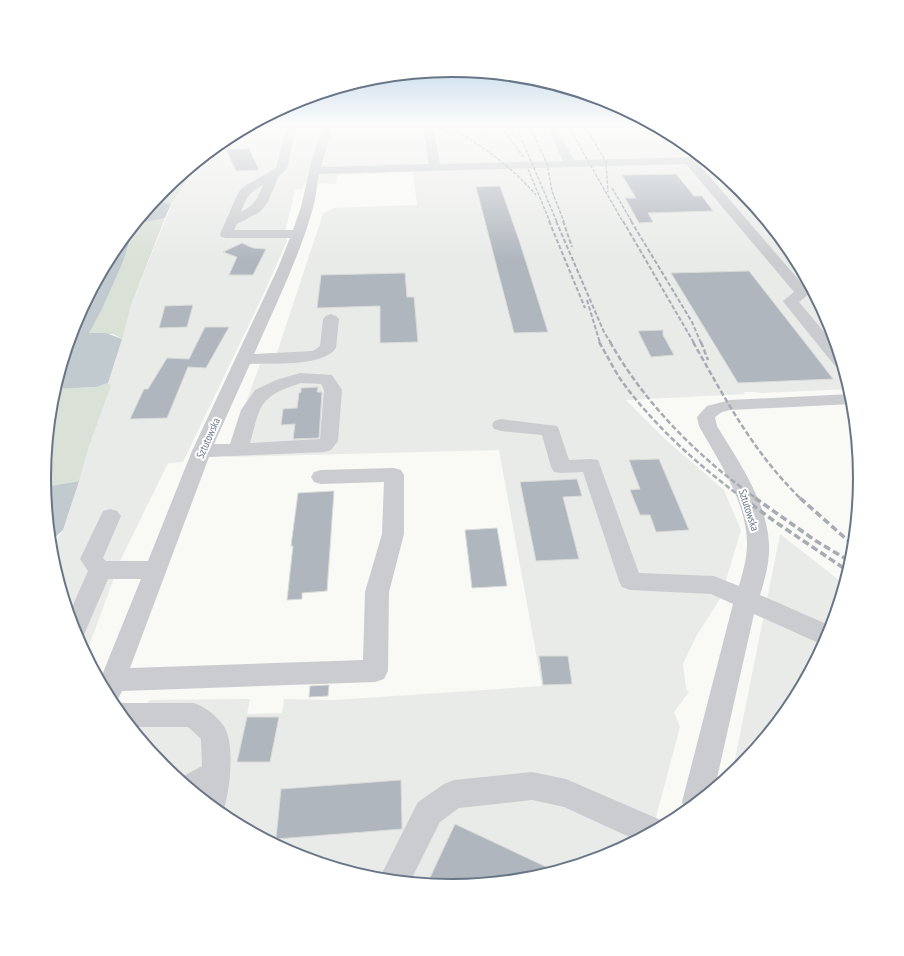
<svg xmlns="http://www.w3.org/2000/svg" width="904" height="956" font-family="'PT Sans Narrow',sans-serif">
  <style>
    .built { fill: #e9ebe9 }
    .green { fill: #dae1d7 }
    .water { fill: #c1cacf }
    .building { fill: #afb6bd; stroke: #dadbd9 }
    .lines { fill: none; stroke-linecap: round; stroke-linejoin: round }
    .minor { fill: #caccd0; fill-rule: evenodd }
    .rail-far3 { stroke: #a7acb3; stroke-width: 1.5; stroke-dasharray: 3.5 1.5; stroke-linecap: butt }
    .rail-far2 { stroke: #a7acb3; stroke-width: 2; stroke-dasharray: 4.5 2; stroke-linecap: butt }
    .rail-far1 { stroke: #a7acb3; stroke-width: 2.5; stroke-dasharray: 5.5 2.5; stroke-linecap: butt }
    .rail { stroke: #a7acb3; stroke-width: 3.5; stroke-dasharray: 7 3.5; stroke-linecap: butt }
    .labels { text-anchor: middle; stroke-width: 4; stroke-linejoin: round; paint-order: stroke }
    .street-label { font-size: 11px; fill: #687688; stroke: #fff }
    .rim { fill: none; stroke: #687688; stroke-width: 2 }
  </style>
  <rect width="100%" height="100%" fill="#f9f9f6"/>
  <!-- built -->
  <path class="built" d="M 249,126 L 655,126 L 679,139 L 741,190 L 791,252 L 829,322 L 849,389 L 763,393 L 753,392 L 744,392 L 745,394 L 626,400 L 666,440 L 724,490 L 741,530 L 721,597 L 697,635 L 683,664 L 686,689 L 689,692 L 674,712 L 680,727 L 652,832 L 608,855 L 531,878 L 452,886 L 372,878 L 296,855 L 225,817 L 163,766 L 137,734 L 149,700 L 250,699 L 247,714 L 282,713 L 284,699 L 335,700 L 542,686 L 499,450 L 227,457 L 260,364 L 273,364 L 274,362 L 323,214 L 334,208 L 417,205 L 413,172 L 344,175 L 337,176 L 336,184 L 304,183 L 303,189 L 295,190 L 285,232 L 287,241 L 264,293 L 183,462 L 168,463 L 121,559 L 86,654 L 75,634 L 52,557 L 51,550 L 63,530 L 89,446 L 111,386 L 108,383 L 131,305 L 173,201 L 199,166 L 202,158 L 221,142 L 224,142 L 226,139 Z
    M 780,534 L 844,584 L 829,634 L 791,705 L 740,767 L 732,774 Z"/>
  <!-- green -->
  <path class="green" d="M 193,173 L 171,204 L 155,201 L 182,174 Z
    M 165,218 L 131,305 L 122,339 L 113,334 L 88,334 L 103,307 L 123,262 L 130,240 L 141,223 Z
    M 108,383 L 111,386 L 89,446 L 79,481 L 45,487 L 44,478 L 52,398 L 55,389 L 96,387 Z"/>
  <!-- water -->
  <path class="water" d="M 175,180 L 155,201 L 171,204 L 165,218 L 141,223 L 130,240 L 123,262 L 103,307 L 89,333 L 106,333 L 122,339 L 108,383 L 96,387 L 55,389 L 75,322 L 113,251 L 164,189 Z
    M 79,481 L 63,530 L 50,542 L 45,487 Z"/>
  <!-- building -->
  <path class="building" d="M 239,148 L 240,149 L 249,148 L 259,170 L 236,171 L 226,150 Z
    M 676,174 L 694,196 L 702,196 L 713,211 L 648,213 L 653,222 L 639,223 L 625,198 L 636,198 L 622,175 Z
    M 500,186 L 520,243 L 548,332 L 514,333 L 476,187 Z
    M 242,243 L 253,248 L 266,249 L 253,275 L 229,275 L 237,257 L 223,252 Z
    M 749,271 L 817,358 L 833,379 L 738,383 L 671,273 Z
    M 405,273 L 407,297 L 414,297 L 418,342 L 380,343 L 380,306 L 317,308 L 321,275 Z
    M 193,305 L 187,327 L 159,328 L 165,306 Z
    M 205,327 L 229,327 L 206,368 L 188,367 L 167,418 L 130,419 L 144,389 L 148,389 L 167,358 L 189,359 Z
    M 663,330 L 663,335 L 674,355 L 651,357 L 638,331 Z
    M 318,387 L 317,392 L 322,392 L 319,438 L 293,439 L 295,424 L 281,425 L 283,409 L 297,408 L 299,393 L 301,392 L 301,388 Z
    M 659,459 L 684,518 L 689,530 L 656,532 L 650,515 L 640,515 L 630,490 L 640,489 L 629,460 Z
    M 577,479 L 582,496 L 563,497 L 579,559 L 536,561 L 520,482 Z
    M 334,491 L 327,591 L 302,593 L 302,599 L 287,600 L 293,546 L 291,546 L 298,493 Z
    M 497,528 L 507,586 L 472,588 L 465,530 Z
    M 539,656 L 568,656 L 572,684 L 543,685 Z
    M 329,685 L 328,696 L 309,697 L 310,686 Z
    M 247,717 L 279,717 L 270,762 L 237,762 Z
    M 401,780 L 402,829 L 276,839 L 281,789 Z
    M 455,824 L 555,871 L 531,878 L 452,886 L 427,884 Z"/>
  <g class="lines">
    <!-- minor -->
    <path class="minor" d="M 289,126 L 299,126 L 294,137 L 287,169 L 278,177 L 268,202 L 260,212 L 237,224 L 234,230 L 293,230 L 301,207 L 312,159 L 323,126 L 333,126 L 321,167 L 429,164 L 423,126 L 433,126 L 440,164 L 563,161 L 546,126 L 556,126 L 574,160 L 701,157 L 707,162 L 698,163 L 810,293 L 799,302 L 836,346 L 843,367 L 835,366 L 785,304 L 783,301 L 794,292 L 686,164 L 319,174 C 317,185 316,197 313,208 C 299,258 275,306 254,354 L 313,351 L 320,346 L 323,319 L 326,316 L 331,314 L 336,316 L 339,319 L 336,348 C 323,367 272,363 250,364 L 214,444 L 230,444 L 241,410 L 255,390 L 276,380 L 300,373 L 332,375 L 342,390 L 338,441 L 331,450 L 324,452 L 209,457 L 130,668 L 363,660 L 365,592 L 382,534 L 384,482 L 321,484 L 314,482 L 311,477 L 314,472 L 321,470 L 394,468 L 401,470 L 404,475 L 404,534 L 389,592 L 388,671 L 384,679 L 375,682 L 122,691 L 116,703 L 113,705 L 100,680 L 141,579 L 108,579 L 86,630 L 83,637 L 78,639 L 69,614 L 88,571 L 80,559 L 103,511 L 110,509 L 117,511 L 121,516 L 103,558 L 106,561 L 148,561 L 192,451 L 278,268 L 290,238 L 226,238 L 221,237 L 220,234 L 238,193 L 243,187 L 276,168 L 284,137 ZM 263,185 C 257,199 256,204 241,212 C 247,196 249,193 263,185 ZM 301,383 L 321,384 L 324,390 L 320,439 L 250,443 C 261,403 259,397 301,383 Z
      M 851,394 L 852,404 L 730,410 L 722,412 L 715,417 L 717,426 C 738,461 767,501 769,544 C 770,561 765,579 760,595 L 831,626 L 823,645 L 754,614 L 715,787 L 686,811 L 682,802 L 733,604 L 711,594 L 630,590 L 622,587 L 619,581 L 583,472 L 561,473 L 554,472 L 551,467 L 542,435 L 501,431 L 494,429 L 492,425 L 494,421 L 501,419 L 557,426 L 559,430 L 569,460 L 591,459 L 598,460 L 639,573 L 714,576 L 739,586 C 743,572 747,558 747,544 C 747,502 719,462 699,426 L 697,417 L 707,406 L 730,400 Z
      M 121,703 L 194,703 C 205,707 216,715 223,725 C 236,741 230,796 222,814 L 178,779 L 202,766 L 201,739 L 188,727 L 131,727 L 114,706 Z
      M 532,772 L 566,779 L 663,821 L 664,825 L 636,840 L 564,807 L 532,800 L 459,808 L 440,822 L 410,882 L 379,879 L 418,802 L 444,784 L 454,780 Z"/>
    <!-- rail-far3 -->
    <path class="rail-far3" d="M 436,126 L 453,134
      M 448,126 C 481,145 511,166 536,195
      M 482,126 L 482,137
      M 501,126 L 524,158
      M 516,126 L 557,222
      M 530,126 L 547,164 L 552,191 L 564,222
      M 568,126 L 623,222
      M 585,126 L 606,162 L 608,192
      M 528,169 L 550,222
      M 612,188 L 632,222"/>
    <!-- rail-far2 -->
    <path class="rail-far2" d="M 549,221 L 585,308
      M 556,221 L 604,332 L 611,343
      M 563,221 L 572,247
      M 623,221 L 694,343
      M 631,221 L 692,322 L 701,343
      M 587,300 L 600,343"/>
    <!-- rail-far1 -->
    <path class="rail-far1" d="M 599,342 C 607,355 613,368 621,380 C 654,426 699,466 744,499
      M 610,342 C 646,405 698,457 757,499
      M 693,342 C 726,400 753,452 801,499
      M 701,342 L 708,360"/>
    <!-- rail -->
    <path class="rail" d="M 743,498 L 774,521 L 848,571
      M 755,498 L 816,541 L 851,562
      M 800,498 L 853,545"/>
  </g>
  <!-- sky -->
  <linearGradient id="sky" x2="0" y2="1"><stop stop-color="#98bdde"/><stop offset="0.48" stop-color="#fcfcfb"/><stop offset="1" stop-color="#fcfcfb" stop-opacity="0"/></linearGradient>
  <rect width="904" height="260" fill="url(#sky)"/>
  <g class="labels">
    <!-- street labels -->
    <g class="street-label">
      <text transform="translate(208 438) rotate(-66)" y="4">Sztutowska</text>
      <text transform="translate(749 510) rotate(72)" y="4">Sztutowska</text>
    </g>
  </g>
  <!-- crop -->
  <path d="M0 0H904V956H0ZM51 478a401 401 0 1 1 802 0a401 401 0 1 1-802 0Z" fill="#fff" fill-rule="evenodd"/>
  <path class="rim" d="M51 478a401 401 0 1 1 802 0a401 401 0 1 1-802 0Z"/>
</svg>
